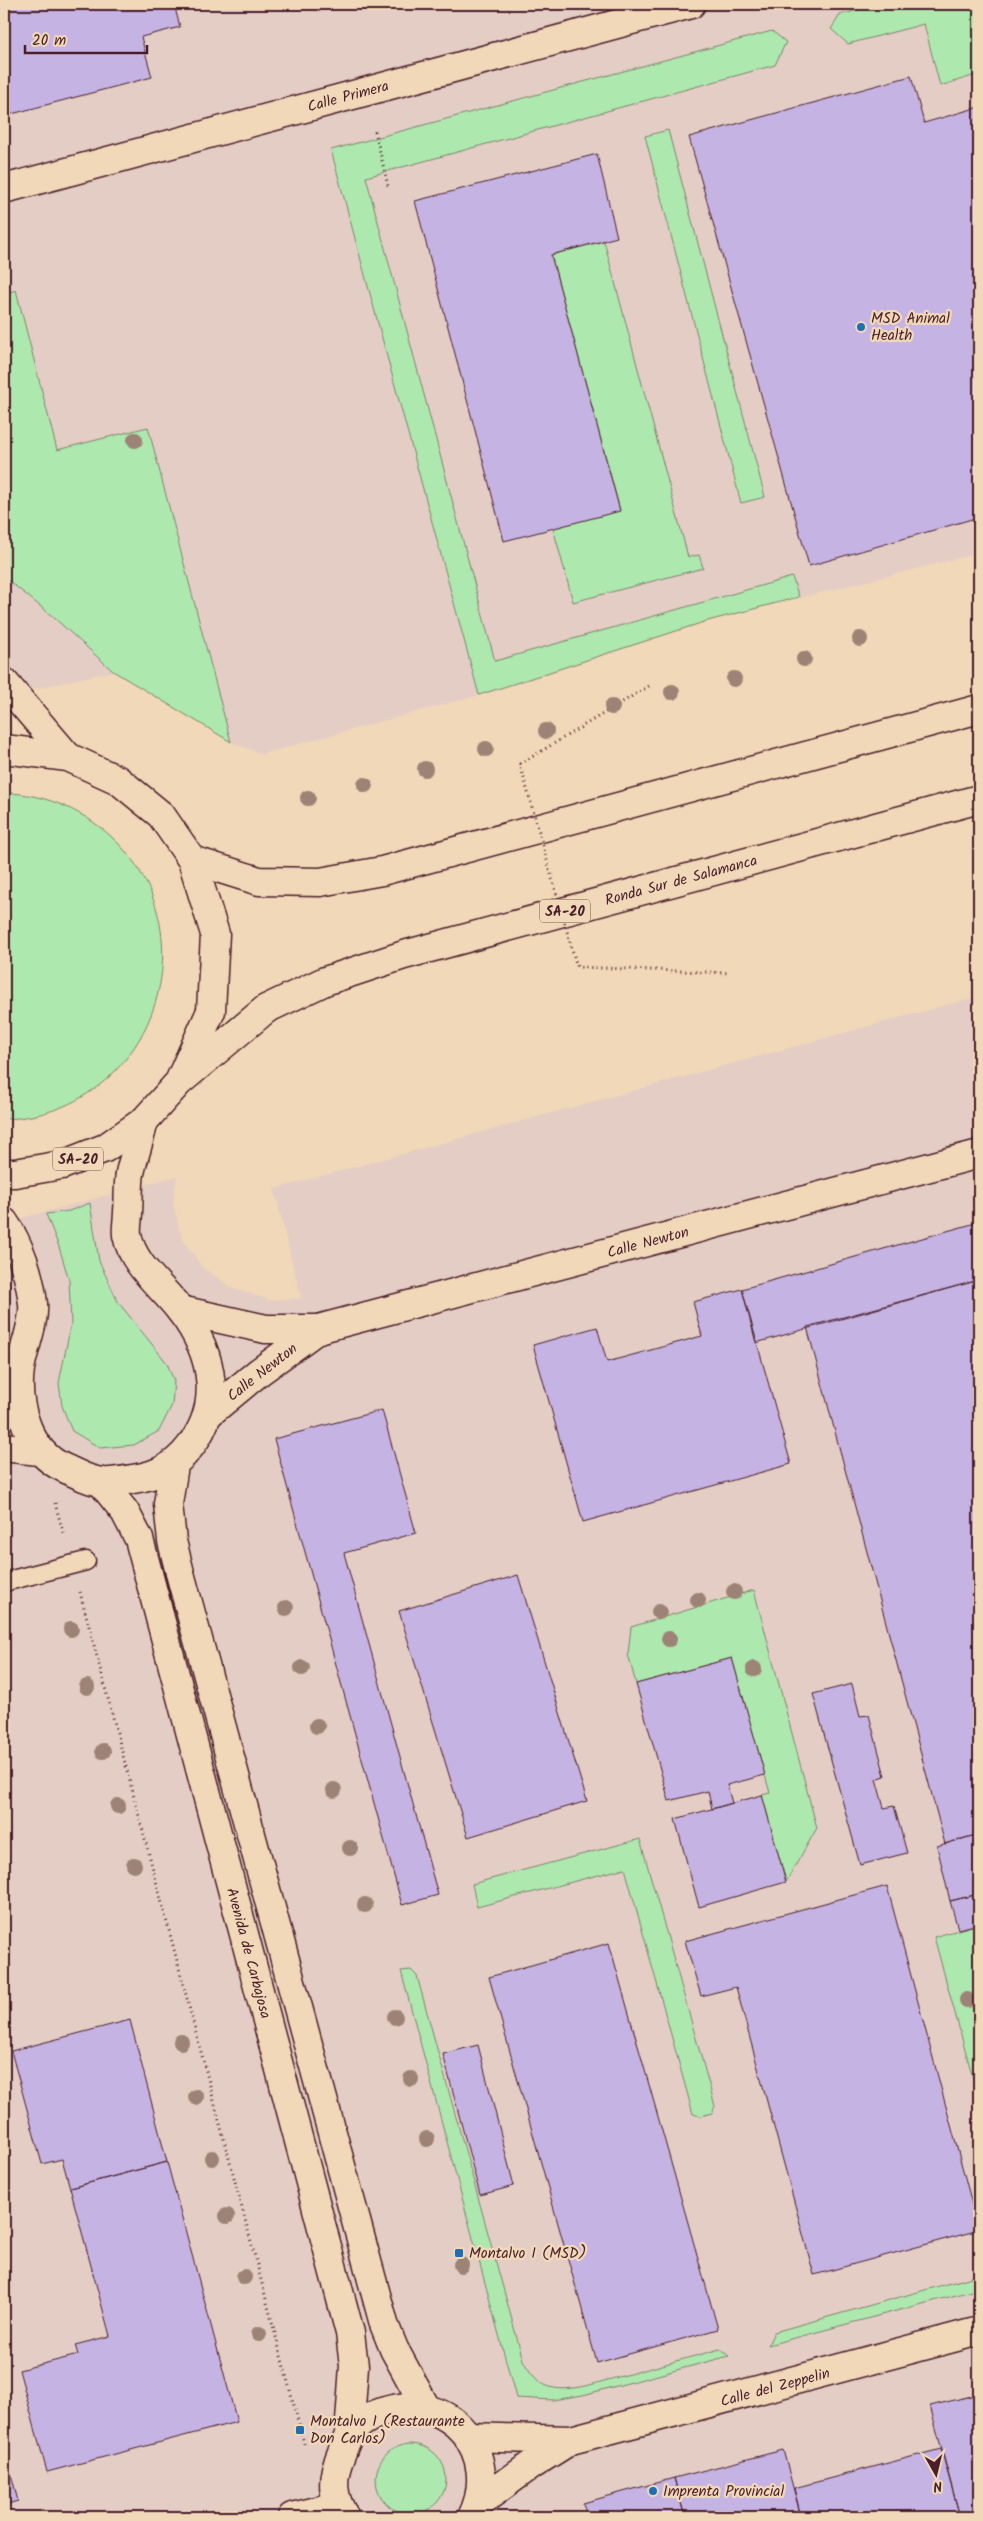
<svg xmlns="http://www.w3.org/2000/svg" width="983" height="2521" font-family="Kalam,sans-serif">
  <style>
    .built { fill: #e4cdc5 }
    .green { fill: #ade8ae; stroke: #7c846c }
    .building { fill: #c5b3e3; stroke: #4a1f2b }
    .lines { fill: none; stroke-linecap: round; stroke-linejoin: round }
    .lane-casing { stroke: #4a1f2b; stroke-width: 21 }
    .street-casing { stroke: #4a1f2b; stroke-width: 31 }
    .primary-casing { stroke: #4a1f2b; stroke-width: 31 }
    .highway-casing { stroke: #4a1f2b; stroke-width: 31 }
    .path { stroke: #4a1f2b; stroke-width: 3; stroke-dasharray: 1 4; stroke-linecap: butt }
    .lane { stroke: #f1d8b8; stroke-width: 18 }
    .street { stroke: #f1d8b8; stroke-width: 28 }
    .primary { stroke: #f1d8b8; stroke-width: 28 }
    .highway { stroke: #f1d8b8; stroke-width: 28 }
    .path-bridge { stroke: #4a1f2b; stroke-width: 3; stroke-dasharray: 1 4; stroke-linecap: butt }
    .tree { fill: #9d8375 }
    .poi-dot { fill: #1f6fb2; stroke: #f1d8b8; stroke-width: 2 }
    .labels { text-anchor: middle; stroke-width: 4.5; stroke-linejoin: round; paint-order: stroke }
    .shield { fill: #f1d8b8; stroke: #7c5655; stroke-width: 1 }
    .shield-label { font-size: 14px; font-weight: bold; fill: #4a1f2b }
    .street-label { font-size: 15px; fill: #4a1f2b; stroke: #f1d8b8 }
    .poi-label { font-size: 15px; fill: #4a1f2b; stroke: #f1d8b8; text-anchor: start }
  </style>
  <rect width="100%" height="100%" fill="#f1d8b8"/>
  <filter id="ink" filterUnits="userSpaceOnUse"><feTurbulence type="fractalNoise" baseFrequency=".02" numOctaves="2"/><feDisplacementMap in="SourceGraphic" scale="10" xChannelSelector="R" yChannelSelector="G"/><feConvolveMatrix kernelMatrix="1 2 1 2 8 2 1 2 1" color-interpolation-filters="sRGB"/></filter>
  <g filter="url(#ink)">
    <!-- built -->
    <path class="built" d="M 4,4 L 979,4 L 979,553 L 704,622 L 479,695 L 262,754 L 231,742 L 113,671 L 4,696 Z
      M 979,996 L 979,2517 L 4,2517 L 4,1223 L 177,1176 L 173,1203 L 182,1239 L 203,1268 L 234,1289 L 271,1300 L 301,1298 L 274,1189 Z"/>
    <!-- green -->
    <path class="green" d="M 880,4 L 979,4 L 979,74 L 940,86 L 924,24 L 848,44 L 831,29 L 840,15 Z
      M 772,31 L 786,42 L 775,65 L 366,177 L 495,661 L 792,577 L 799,597 L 704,622 L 479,695 L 331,150 Z
      M 668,130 L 765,497 L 741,503 L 645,136 Z
      M 604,241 L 688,557 L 699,555 L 703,568 L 573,602 L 553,528 L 620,510 L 551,255 Z
      M 16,290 L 57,450 L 148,427 L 231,742 L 113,671 L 51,615 L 4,577 L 4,294 Z
      M 4,793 C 35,793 67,804 93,822 C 222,912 160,1114 4,1119 Z
      M 90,1203 L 99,1261 L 118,1302 L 167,1363 L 174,1381 L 172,1405 L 159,1431 L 134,1445 L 100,1448 L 72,1431 L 62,1406 L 59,1383 L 71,1324 L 69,1280 L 59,1247 L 46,1214 L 69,1211 Z
      M 754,1590 L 817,1828 L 786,1882 L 762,1795 L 770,1793 L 732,1658 L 636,1684 L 628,1654 L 631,1627 Z
      M 640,1839 L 715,2106 L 712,2113 L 701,2116 L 693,2114 L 625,1868 L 477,1907 L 472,1884 Z
      M 979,1924 L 979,2100 L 934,1937 Z
      M 411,1970 L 417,1976 L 523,2360 C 539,2390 554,2392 586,2386 L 720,2349 L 729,2356 L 583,2395 L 553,2400 L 516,2398 L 401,1971 Z
      M 979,2275 L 979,2289 L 768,2345 L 774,2332 Z
      M376 2479a35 35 0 1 1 70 0a35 35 0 1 1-70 0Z"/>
    <!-- building -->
    <path class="building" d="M 4,4 L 174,4 L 180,27 L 141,37 L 152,77 L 4,116 Z
      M 911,76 L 924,123 L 979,107 L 979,517 L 809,566 L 689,137 Z
      M 597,154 L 617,237 L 551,255 L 620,511 L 504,541 L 415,201 Z
      M 979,1222 L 979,1280 L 756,1343 L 742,1289 Z
      M 979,1280 L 979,1834 L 945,1844 L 807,1327 Z
      M 742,1289 L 791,1464 L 583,1522 L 533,1345 L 597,1327 L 607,1362 L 702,1336 L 693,1302 Z
      M 382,1410 L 416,1533 L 344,1553 L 438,1895 L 402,1905 L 274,1439 Z
      M 518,1575 L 587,1801 L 468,1837 L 399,1611 Z
      M 732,1658 L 765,1775 L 727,1785 L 732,1803 L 712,1809 L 708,1791 L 669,1801 L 636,1684 Z
      M 852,1684 L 860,1716 L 869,1715 L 885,1776 L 876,1779 L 884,1808 L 894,1806 L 907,1853 L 860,1865 L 813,1694 Z
      M 762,1795 L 786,1882 L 699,1907 L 675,1819 Z
      M 979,1834 L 979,1894 L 950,1901 L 937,1846 Z
      M 887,1886 L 979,2230 L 814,2275 L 736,1987 L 701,1996 L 685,1941 Z
      M 979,1894 L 979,1924 L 958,1929 L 950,1901 Z
      M 609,1943 L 718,2329 L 597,2363 L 489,1977 Z
      M 130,2020 L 167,2162 L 70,2188 L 62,2159 L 42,2164 L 11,2051 Z
      M 478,2045 L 514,2186 L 480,2195 L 443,2054 Z
      M 167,2162 L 237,2422 L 47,2472 L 19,2370 L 78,2355 L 75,2345 L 110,2336 L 70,2188 Z
      M 979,2394 L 979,2517 L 960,2517 L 930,2406 Z
      M 4,2447 L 18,2501 L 4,2505 Z
      M 941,2449 L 960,2517 L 801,2517 L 794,2488 Z
      M 783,2450 L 801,2517 L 685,2517 L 674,2478 Z
      M 674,2478 L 685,2517 L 584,2517 L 587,2516 L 583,2503 Z"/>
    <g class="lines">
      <!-- lane casing -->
      <g class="lane-casing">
        <path id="lane" d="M 4,1582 L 86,1561"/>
      </g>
      <!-- street casing -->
      <g class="street-casing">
        <path id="street" d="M 4,189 L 691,4
          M 180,1310 L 266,1329 L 318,1329 L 979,1154
          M 207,1415 L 259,1372 L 318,1329
          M 4,1447 L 39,1451
          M 469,2437 L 571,2440 L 979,2331
          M 479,2503 L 531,2465 L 571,2440
          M 292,2517 L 337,2506"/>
      </g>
      <!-- primary casing -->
      <g class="primary-casing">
        <path id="primary" d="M 4,682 L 68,757
          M 4,1222 C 20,1245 30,1276 33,1304 C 35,1322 23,1350 20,1369 C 15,1405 28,1452 64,1468 C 78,1474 94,1484 111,1482 C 139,1479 164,1476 184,1454 C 225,1409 215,1355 180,1310 C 162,1286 133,1266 127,1235 C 126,1228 128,1219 128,1212 C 129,1199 128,1185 130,1173 C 134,1156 140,1138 144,1121
          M 174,1465 L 168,1504 L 172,1541 L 180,1573 L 384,2324 L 394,2349 L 426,2408
          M 102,1483 L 125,1512 L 139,1539 L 350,2333 L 354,2366 L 349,2435
          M 345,2517 C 332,2497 331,2479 340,2457 C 343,2450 345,2442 349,2436 C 355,2425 370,2416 382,2412 C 450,2389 503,2454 472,2517"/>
      </g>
      <!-- highway casing -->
      <g class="highway-casing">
        <path id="highway" d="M 4,749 L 68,757 L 118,780 L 161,815 L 192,860 L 215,934 L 211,1011 L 179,1082 L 144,1121 L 105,1148 L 62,1165 L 15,1173 L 4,1173
          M 192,860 L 259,881 L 320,882 L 382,871 L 979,709
          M 179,1082 L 266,1009 L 325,981 L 404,955 L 979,799"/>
      </g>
      <!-- path -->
      <path class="path" d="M 375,131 L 388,186
        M 55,1503 L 64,1536
        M 80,1592 L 305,2447"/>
      <!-- lane -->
      <use href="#lane" class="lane"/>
      <!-- street -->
      <use href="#street" class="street"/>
      <!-- primary -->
      <use href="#primary" class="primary"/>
      <!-- highway -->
      <use href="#highway" class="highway"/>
      <!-- path-bridge -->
      <path class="path-bridge" d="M 649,686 L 520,764 L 577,967 L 730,973"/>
    </g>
    <!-- trees -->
    <g class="tree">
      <circle cx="135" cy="440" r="8"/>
      <circle cx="860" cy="639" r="8"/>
      <circle cx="804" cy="659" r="8"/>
      <circle cx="734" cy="679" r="8"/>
      <circle cx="672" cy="692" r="8"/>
      <circle cx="612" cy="707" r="8"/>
      <circle cx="546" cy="731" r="8"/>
      <circle cx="486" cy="749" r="8"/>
      <circle cx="425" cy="769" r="8"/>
      <circle cx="365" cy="785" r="8"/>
      <circle cx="308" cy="798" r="8"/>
      <circle cx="734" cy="1592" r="8"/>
      <circle cx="698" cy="1600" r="8"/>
      <circle cx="286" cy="1608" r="8"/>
      <circle cx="659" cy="1612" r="8"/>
      <circle cx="71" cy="1629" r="8"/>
      <circle cx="669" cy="1639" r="8"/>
      <circle cx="302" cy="1668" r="8"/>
      <circle cx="754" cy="1669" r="8"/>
      <circle cx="87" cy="1687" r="8"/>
      <circle cx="317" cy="1726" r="8"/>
      <circle cx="103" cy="1751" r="8"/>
      <circle cx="334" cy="1790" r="8"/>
      <circle cx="118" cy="1806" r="8"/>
      <circle cx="350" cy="1848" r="8"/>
      <circle cx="134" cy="1865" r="8"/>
      <circle cx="365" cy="1905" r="8"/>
      <circle cx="967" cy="2000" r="8"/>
      <circle cx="395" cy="2017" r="8"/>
      <circle cx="181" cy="2042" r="8"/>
      <circle cx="411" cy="2079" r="8"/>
      <circle cx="196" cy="2097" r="8"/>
      <circle cx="427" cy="2139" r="8"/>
      <circle cx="212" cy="2158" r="8"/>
      <circle cx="227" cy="2216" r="8"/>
      <circle cx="461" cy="2265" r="8"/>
      <circle cx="244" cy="2277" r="8"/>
      <circle cx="259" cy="2334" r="8"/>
    </g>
  </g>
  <!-- markers -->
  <g class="poi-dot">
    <circle cx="861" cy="327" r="5"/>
    <rect x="454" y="2248" width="10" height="10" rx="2.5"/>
    <rect x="295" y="2425" width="10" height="10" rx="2.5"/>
    <circle cx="653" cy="2491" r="5"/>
  </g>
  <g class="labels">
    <!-- shield labels -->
    <g class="shield">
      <rect x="540" y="899.5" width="50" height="23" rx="4"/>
      <rect x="53" y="1147.5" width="50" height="23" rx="4"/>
    </g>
    <g class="shield-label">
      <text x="565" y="916">SA-20</text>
      <text x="78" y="1164">SA-20</text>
    </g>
    <!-- street labels -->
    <g class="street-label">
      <text transform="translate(348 96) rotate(-15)" y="5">Calle Primera</text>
      <text transform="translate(681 880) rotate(-15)" y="5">Ronda Sur de Salamanca</text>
      <text transform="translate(648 1242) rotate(-15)" y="5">Calle Newton</text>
      <text transform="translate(262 1372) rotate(-38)" y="5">Calle Newton</text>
      <text transform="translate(249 1953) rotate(75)" y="5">Avenida de Carbajosa</text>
      <text transform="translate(775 2387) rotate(-15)" y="5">Calle del Zeppelin</text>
    </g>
    <!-- poi labels -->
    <g class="poi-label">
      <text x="871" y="323">MSD Animal<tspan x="871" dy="17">Health</tspan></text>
      <text x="469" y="2258">Montalvo I (MSD)</text>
      <text x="310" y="2426">Montalvo I (Restaurante<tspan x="310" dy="17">Don Carlos)</tspan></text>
      <text x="663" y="2496">Imprenta Provincial</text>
    </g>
  </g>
  <!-- margin -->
  <rect width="983" height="2521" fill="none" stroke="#f1d8b8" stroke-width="20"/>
  <rect x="10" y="10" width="963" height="2501" fill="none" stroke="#4a1f2b" stroke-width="2" filter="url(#ink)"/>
  <!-- north arrow -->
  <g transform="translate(936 2474) rotate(172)" stroke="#f1d8b8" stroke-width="4" paint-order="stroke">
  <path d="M0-4L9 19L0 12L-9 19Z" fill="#4a1f2b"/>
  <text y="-8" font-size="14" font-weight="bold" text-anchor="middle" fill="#4a1f2b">N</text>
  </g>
  <!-- scale -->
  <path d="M25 45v8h122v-8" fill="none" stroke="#4a1f2b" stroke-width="2.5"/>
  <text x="32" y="45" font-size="15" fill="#4a1f2b" stroke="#f1d8b8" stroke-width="4" paint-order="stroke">20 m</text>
</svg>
